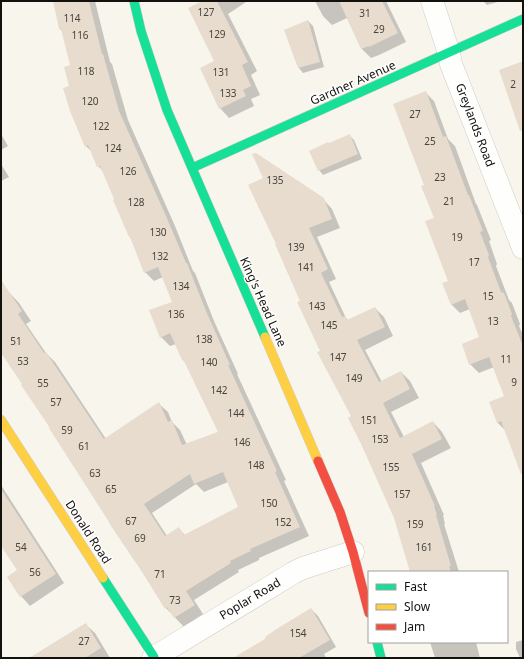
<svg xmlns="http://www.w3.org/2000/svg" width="524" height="659" font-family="'Noto Sans',sans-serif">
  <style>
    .shadow { fill: #0003; fill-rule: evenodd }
    .building { fill: #e7dcce; fill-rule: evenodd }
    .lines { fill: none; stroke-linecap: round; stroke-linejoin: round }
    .street-casing { stroke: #cecbc5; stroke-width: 23 }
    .fast-casing { stroke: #cecbc5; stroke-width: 10 }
    .slow-casing { stroke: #cecbc5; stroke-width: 10 }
    .jam-casing { stroke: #cecbc5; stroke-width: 10 }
    .street { stroke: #fefefc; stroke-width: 22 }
    .fast { stroke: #16e098; stroke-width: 9 }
    .slow { stroke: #ffcf43; stroke-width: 9 }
    .jam { stroke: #f24e42; stroke-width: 9 }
    .labels { text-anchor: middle; stroke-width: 3; stroke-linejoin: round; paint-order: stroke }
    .number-label { font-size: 10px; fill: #48443d }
    .street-label { font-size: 12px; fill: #13110d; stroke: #fff }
  </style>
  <rect width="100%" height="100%" fill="#f8f5ed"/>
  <!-- shadow -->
  <path class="shadow" d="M 54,1 L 95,1 L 110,62 L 112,64 L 128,120 L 175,226 L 193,271 L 195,273 L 214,321 L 238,374 L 237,374 L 286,480 L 284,481 L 309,536 L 259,558 L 259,560 L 238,570 L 239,572 L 194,600 L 203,614 L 184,627 L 166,608 L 1,350 L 1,287 L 3,286 L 19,303 L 31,321 L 26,324 L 46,353 L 55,362 L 106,439 L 159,404 L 168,412 L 172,422 L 180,430 L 187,445 L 219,432 L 186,363 L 183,360 L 176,344 L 170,346 L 161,337 L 173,302 L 163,277 L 154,281 L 145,272 L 132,240 L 130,237 L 116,200 L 103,171 L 98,166 L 92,152 L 86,146 L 70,87 L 72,66 L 63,32 L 60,29 ZM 228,482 L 239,507 L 185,535 L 179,529 L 167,536 L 152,513 L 196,484 L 204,492 Z
    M 201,1 L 246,1 L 246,2 L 228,14 L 257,71 L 251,75 L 260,95 L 251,99 L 254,106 L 229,118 L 220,108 L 216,61 Z
    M 315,1 L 386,1 L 406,42 L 379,55 L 371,58 L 362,49 L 347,18 L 332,25 L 323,16 Z
    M 483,1 L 501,1 L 487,5 Z
    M 308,21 L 313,26 L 324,67 L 303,73 L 299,68 L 285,31 Z
    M 425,92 L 434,101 L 448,139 L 455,146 L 476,204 L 477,205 L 491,240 L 489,241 L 497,264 L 496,266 L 509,300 L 512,303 L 520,324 L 519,326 L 523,335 L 523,457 L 506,431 L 497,422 L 506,397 L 494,367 L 479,373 L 470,364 L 481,337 L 470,309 L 460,313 L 451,304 L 450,281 L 435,218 L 426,185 Z
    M 1,134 L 8,146 L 1,150 Z
    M 350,136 L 354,140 L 362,159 L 323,175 L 319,170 L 329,144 Z
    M 1,164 L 9,177 L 1,181 Z
    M 323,199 L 332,209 L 340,228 L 317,237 L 336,279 L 329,282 L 346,318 L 348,320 L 375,308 L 384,317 L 393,336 L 365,350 L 382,382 L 401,372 L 410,381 L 419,398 L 391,412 L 404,437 L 433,422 L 442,432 L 451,448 L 421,463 L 444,515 L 443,515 L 445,524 L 444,524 L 459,572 L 411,572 L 395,517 L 352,416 L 276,245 Z
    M 1,485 L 64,583 L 30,606 L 21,596 L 18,571 L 1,544 Z
    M 311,609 L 318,616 L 336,647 L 324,654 L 326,658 L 235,658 L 266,639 Z
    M 85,624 L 95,633 L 110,658 L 30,658 Z
    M 523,640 L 523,658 L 520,658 L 516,649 L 516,642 Z
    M 430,642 L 476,642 L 480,658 L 435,658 Z"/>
  <!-- building -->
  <path class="building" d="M 53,1 L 89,1 L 102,54 L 103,54 L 119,111 L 166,216 L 186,263 L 187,263 L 206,311 L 230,365 L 228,365 L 277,471 L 275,472 L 300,527 L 250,549 L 251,551 L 230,561 L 231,563 L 186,591 L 195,605 L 174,618 L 167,607 L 165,609 L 142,572 L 109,523 L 109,522 L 49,428 L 50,428 L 21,385 L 22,384 L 1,353 L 1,280 L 22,311 L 18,314 L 44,353 L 46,352 L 104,439 L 159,402 L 168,422 L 172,420 L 182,445 L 218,432 L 183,359 L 182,360 L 170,333 L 160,338 L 149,310 L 172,302 L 158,267 L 144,273 L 130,237 L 129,237 L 113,200 L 114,199 L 100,166 L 97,167 L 88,145 L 85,147 L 70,111 L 63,88 L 69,86 L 64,67 L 70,65 L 61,29 L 59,29 ZM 223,472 L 238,507 L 184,535 L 179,527 L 165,536 L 144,504 L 190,474 L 194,484 Z
    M 202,1 L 217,1 L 248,62 L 242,65 L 251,86 L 243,90 L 246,96 L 219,109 L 200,68 L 214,61 L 188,8 Z
    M 339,1 L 382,1 L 398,33 L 369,47 L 369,46 L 361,49 Z
    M 308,20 L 320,62 L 298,68 L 284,30 Z
    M 523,61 L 523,130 L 520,131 L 499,70 Z
    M 426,91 L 443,137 L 446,136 L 468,195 L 469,195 L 483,231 L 480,232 L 489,255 L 488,257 L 501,292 L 504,293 L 512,314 L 511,316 L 523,346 L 523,474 L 521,474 L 501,421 L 497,423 L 489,402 L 504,396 L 489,357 L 469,365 L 462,344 L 479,337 L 465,299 L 451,305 L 442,283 L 448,281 L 425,221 L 434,218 L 421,186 L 424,185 L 393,104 Z
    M 350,134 L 358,154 L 318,171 L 309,151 L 328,142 L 329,143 Z
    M 256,153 L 324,198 L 332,219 L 309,228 L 328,269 L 321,273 L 342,317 L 345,316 L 347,320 L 375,307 L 385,327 L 357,340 L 379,382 L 401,371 L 410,389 L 383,403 L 400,438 L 433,421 L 442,439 L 412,454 L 435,506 L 434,506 L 437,515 L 436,515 L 451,566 L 449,566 L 451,572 L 410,572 L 394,518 L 362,446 L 348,418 L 351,416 L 317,352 L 320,351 L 297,302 L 300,301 L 275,244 L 276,244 L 248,185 L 263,178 L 252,154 Z
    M 1,489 L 56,574 L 20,597 L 7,577 L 17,570 L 1,546 Z
    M 311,608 L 330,640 L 299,658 L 233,658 L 265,639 L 265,637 L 275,630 Z
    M 86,623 L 101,648 L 85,658 L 29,658 Z"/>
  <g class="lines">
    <!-- street casing -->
    <g class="street-casing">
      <path id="street" d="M 432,1 L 449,53 L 451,64 L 523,248
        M 153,658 L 293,573 L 303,568 L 353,552"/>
    </g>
    <!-- fast casing -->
    <g class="fast-casing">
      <path id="fast" d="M 134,1 L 141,31 L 167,110 L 265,337
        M 192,168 L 523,19
        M 103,578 L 154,657
        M 377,642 L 381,658"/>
    </g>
    <!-- slow casing -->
    <g class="slow-casing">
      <path id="slow" d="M 265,337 L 318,461
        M 1,420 L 103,578"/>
    </g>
    <!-- jam casing -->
    <g class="jam-casing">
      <path id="jam" d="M 318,461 L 340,512 L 353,552 L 369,613"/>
    </g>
    <!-- street -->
    <use href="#street" class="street"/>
    <!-- fast -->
    <use href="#fast" class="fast"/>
    <!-- slow -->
    <use href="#slow" class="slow"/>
    <!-- jam -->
    <use href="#jam" class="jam"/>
  </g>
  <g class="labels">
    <!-- number labels -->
    <g class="number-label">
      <text x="206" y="16">127</text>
      <text x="365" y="17">31</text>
      <text x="72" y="22">114</text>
      <text x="379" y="33">29</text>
      <text x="217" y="38">129</text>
      <text x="80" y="39">116</text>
      <text x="86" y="75">118</text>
      <text x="221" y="76">131</text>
      <text x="513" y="88">2</text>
      <text x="228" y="97">133</text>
      <text x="90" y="105">120</text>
      <text x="415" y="118">27</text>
      <text x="101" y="130">122</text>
      <text x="430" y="145">25</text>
      <text x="113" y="152">124</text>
      <text x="128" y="175">126</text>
      <text x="440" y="181">23</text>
      <text x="275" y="184">135</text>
      <text x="449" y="205">21</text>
      <text x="136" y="206">128</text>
      <text x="158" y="236">130</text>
      <text x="457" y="241">19</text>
      <text x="296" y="251">139</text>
      <text x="160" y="260">132</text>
      <text x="474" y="266">17</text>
      <text x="306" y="271">141</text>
      <text x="181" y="290">134</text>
      <text x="488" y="300">15</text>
      <text x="317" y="310">143</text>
      <text x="176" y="318">136</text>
      <text x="493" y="325">13</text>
      <text x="329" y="329">145</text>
      <text x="204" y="343">138</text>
      <text x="16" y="345">51</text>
      <text x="338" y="361">147</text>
      <text x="506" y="363">11</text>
      <text x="23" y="365">53</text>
      <text x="209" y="366">140</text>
      <text x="354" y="382">149</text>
      <text x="514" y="386">9</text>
      <text x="43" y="387">55</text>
      <text x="219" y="394">142</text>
      <text x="56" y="406">57</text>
      <text x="236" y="417">144</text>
      <text x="369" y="424">151</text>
      <text x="67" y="434">59</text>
      <text x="380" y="443">153</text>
      <text x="242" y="446">146</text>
      <text x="84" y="450">61</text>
      <text x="256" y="469">148</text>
      <text x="391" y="471">155</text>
      <text x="95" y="477">63</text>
      <text x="111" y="493">65</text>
      <text x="402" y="498">157</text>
      <text x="269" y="507">150</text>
      <text x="131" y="525">67</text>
      <text x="283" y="526">152</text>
      <text x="415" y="528">159</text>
      <text x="140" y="542">69</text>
      <text x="21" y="551">54</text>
      <text x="424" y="551">161</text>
      <text x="35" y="576">56</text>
      <text x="160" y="578">71</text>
      <text x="175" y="604">73</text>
      <text x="298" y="637">154</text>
      <text x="84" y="645">27</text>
    </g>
    <!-- street labels -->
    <g class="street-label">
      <text transform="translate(353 83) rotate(-24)" y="4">Gardner Avenue</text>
      <text transform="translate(475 125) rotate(69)" y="4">Greylands Road</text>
      <text transform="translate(263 302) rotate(66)" y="4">King's Head Lane</text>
      <text transform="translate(88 532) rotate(57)" y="4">Donald Road</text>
      <text transform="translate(250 599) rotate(-31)" y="4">Poplar Road</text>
    </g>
  </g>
  <!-- border -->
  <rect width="524" height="659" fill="none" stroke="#13110d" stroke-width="4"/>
  <!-- legend -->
  <rect x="368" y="571" width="140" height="72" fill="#ffffff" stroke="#a1a09e"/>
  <rect x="376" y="584" width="20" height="6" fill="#16e098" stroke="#a1a09e"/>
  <text x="404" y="591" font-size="12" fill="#13110d">Fast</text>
  <rect x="376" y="604" width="20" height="6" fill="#ffcf43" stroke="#a1a09e"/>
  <text x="404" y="611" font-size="12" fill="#13110d">Slow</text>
  <rect x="376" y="624" width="20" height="6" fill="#f24e42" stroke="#a1a09e"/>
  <text x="404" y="631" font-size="12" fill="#13110d">Jam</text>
</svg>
